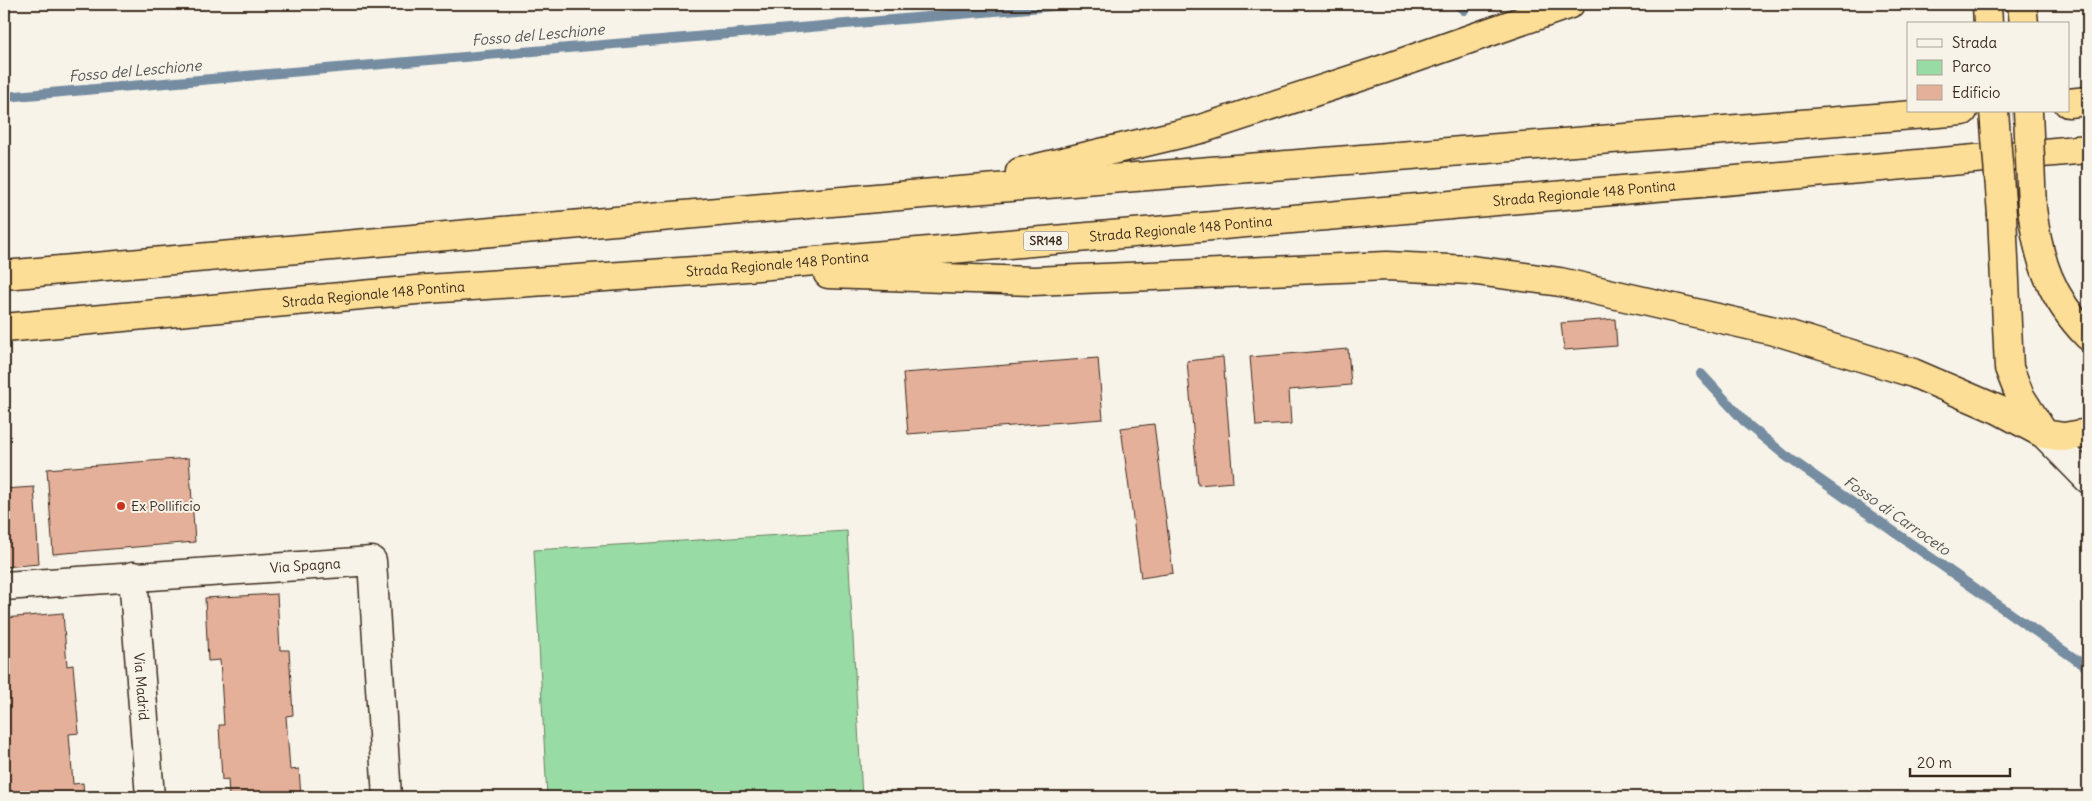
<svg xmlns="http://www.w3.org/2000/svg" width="2092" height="801" font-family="Delius,sans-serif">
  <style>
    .park { fill: #99dba5; stroke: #6a8262 }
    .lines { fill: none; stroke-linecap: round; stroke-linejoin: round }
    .stream { stroke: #758ca1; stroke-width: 10 }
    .building { fill: #e5b09a; stroke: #3b2a1e }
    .minor-casing { stroke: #3b2a1e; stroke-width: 31 }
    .trunk-casing { stroke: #3b2a1e; stroke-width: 31 }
    .minor { stroke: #f7f3e8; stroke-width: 28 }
    .trunk { stroke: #fcde96; stroke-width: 28 }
    .trunk-bridge-casing { stroke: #3b2a1e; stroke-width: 31; stroke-linecap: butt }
    .trunk-bridge { stroke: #fcde96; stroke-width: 28 }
    .poi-dot { fill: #c8321e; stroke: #f7f3e8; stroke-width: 2 }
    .labels { text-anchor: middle; stroke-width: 4; stroke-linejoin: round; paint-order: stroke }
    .shield { fill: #f7f3e8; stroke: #73665b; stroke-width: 1 }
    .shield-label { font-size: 12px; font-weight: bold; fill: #3b2a1e }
    .street-label { font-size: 14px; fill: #3b2a1e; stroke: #f7f3e8 }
    .poi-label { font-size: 14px; fill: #3b2a1e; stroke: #f7f3e8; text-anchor: start }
    .water-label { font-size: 15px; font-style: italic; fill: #535354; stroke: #f7f3e8 }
  </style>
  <rect width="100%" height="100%" fill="#f7f3e8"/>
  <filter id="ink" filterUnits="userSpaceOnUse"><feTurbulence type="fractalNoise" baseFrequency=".02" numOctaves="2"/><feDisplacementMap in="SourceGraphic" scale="10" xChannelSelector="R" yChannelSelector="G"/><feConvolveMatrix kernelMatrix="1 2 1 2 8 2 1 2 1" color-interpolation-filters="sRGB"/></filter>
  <g filter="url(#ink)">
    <!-- park -->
    <path class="park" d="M 847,531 L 862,797 L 547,797 L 534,550 Z"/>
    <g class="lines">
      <!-- stream -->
      <path class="stream" d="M 1457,4 L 1464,10
        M 4,97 L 1076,4
        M 1701,374 L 1748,425 L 1786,456 L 2088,668"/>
    </g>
    <!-- building -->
    <path class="building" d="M 1615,319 L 1617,346 L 1564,350 L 1561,323 Z
      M 1348,349 L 1351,385 L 1289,390 L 1291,424 L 1256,426 L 1250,357 Z
      M 1223,357 L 1233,482 L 1198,485 L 1187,361 Z
      M 1098,358 L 1103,419 L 908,434 L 903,373 Z
      M 1154,424 L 1173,573 L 1141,578 L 1121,428 Z
      M 189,458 L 195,542 L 53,554 L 47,469 Z
      M 34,487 L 39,564 L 4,567 L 4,489 Z
      M 277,594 L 280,650 L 289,650 L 293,715 L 286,716 L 290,770 L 299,769 L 301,797 L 229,797 L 228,779 L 222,780 L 219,725 L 224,725 L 220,660 L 208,661 L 205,598 Z
      M 63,613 L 67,666 L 73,665 L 79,733 L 69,734 L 73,784 L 83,783 L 84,797 L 4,797 L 4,736 L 7,736 L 4,697 L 4,618 Z"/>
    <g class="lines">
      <!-- minor casing -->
      <g class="minor-casing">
        <g id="minor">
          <path d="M 2044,434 L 2088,479"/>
          <path id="s1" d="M 133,576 L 150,797"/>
          <path id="s2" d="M 4,586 L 372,561 L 387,797"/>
        </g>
      </g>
      <!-- trunk casing -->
      <g class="trunk-casing">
        <g id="trunk">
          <path d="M 1987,4 L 1988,24"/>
          <path d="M 2022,4 L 2024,24"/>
          <path d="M 2068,103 L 2088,101"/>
          <path d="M 1020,172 L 1201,129 L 1378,71 L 1570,4"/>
          <path d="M 2032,208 C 2038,260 2051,298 2088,336"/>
          <path d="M 2002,215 L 2009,368 L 2020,396 L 2043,432"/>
          <path d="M 828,274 L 1033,281 L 1387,266 L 1470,270 L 1517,276 L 1560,282 L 1783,333 L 1913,373 L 1999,410 L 2044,434 L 2064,437 L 2088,433"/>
          <path d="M 4,275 L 922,194 L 1963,111"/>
          <path id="s3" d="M 4,328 L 427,289 L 724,269 L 2088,149"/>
        </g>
      </g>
      <!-- minor -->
      <use href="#minor" class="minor"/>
      <!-- trunk -->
      <use href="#trunk" class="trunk"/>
      <!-- trunk-bridge casing -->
      <g class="trunk-bridge-casing">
        <path id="trunk-bridge" d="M 1994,111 L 2002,215
          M 2028,111 L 2032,208"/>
      </g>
      <!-- trunk-bridge -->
      <use href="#trunk-bridge" class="trunk-bridge"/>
    </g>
  </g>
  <!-- markers -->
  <circle class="poi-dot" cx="121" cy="506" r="5"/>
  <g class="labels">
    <!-- shield labels -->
    <rect class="shield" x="1023.5" y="231.5" width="45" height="19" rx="4"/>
    <g class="shield-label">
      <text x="1046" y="245">SR148</text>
    </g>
    <!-- street labels -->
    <g class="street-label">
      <text dy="5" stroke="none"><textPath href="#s3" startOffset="1586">Strada Regionale 148 Pontina</textPath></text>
      <text dy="5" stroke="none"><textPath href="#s3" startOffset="1181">Strada Regionale 148 Pontina</textPath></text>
      <text dy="5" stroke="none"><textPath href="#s3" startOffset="776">Strada Regionale 148 Pontina</textPath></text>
      <text dy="5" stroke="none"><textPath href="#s3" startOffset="371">Strada Regionale 148 Pontina</textPath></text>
      <text dy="5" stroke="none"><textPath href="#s2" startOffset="302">Via Spagna</textPath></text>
      <text dy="5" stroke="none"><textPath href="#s1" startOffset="111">Via Madrid</textPath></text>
    </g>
    <!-- poi labels -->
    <g class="poi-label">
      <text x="131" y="511">Ex Pollificio</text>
    </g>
    <!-- water labels -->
    <g class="water-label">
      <text transform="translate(538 35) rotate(-5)" y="5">Fosso del Leschione</text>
      <text transform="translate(135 71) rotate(-5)" y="5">Fosso del Leschione</text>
      <text transform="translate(1897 516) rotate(35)" y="5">Fosso di Carroceto</text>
    </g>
  </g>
  <!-- margin -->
  <rect width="2092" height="801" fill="none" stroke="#f7f3e8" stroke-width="20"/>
  <rect x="10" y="10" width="2072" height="781" fill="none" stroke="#3b2a1e" stroke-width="2" filter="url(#ink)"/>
  <!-- legend -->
  <rect x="1907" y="22" width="162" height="90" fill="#f7f3e8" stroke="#aca397"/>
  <rect x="1917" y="39" width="25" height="8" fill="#f7f3e8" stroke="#aca397"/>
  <text x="1952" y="48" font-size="15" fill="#3b2a1e">Strada</text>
  <rect x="1917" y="60" width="25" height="15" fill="#99dba5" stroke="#aca397"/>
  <text x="1952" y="72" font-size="15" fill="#3b2a1e">Parco</text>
  <rect x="1917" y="85" width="25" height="15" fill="#e5b09a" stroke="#aca397"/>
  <text x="1952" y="98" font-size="15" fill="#3b2a1e">Edificio</text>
  <!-- scale -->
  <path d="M1910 768v8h100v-8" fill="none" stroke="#3b2a1e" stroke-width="2.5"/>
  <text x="1917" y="768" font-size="15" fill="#3b2a1e" stroke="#f7f3e8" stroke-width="4" paint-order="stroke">20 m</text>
</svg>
